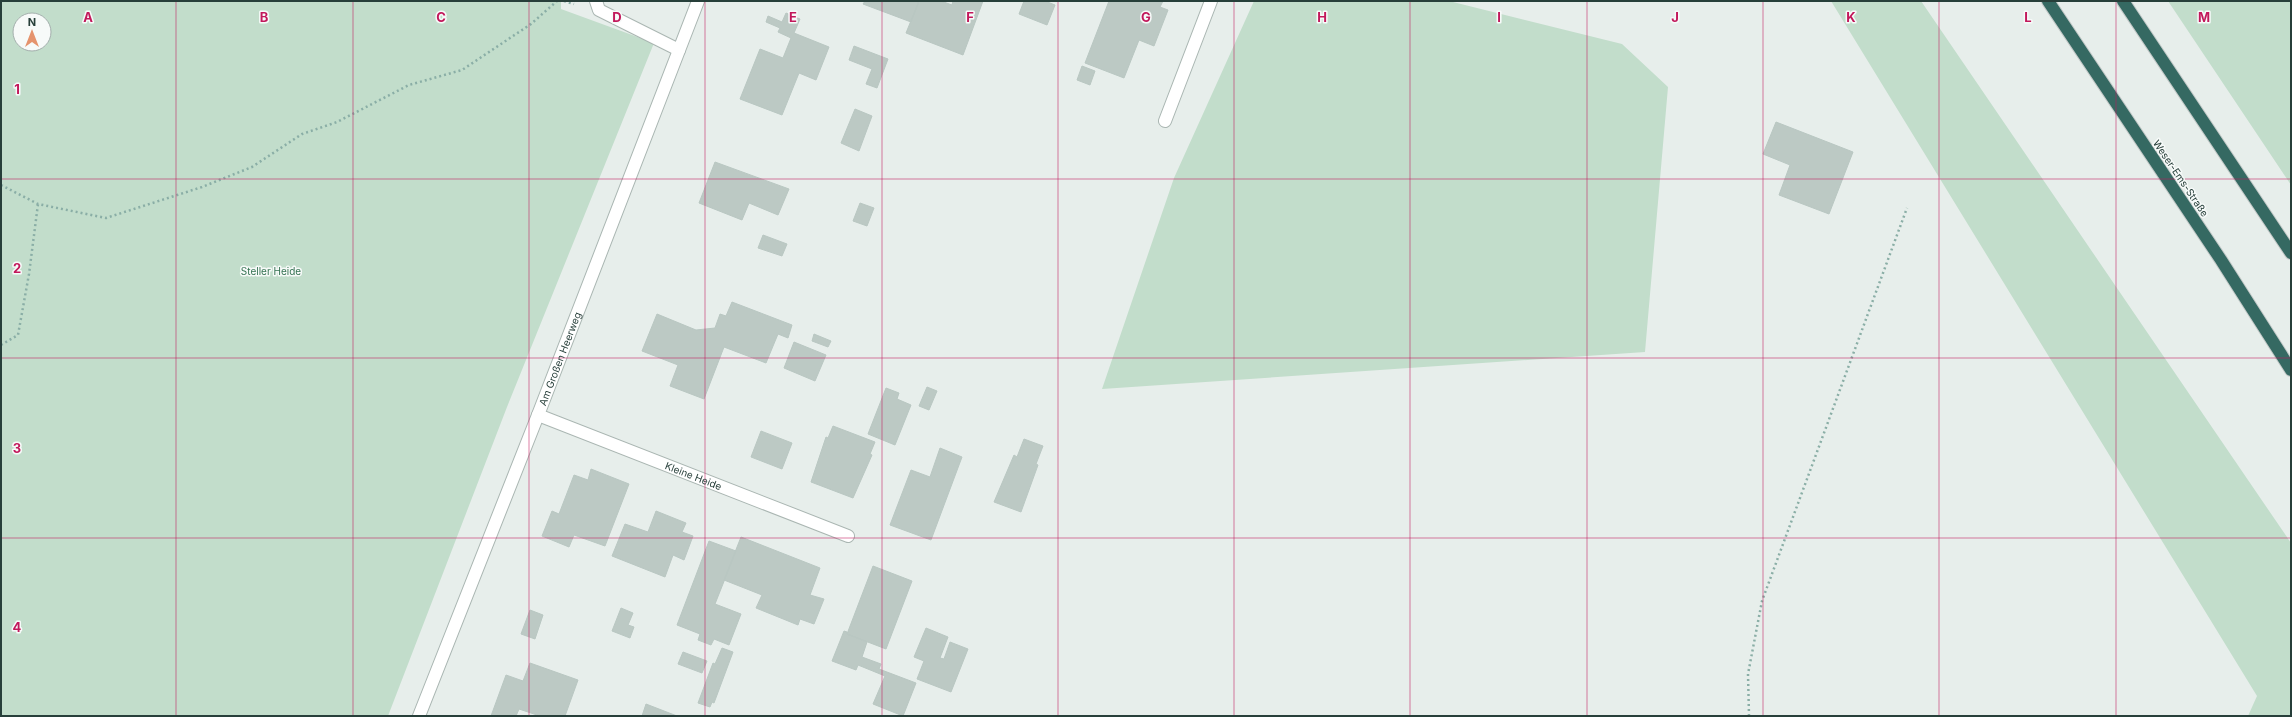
<svg xmlns="http://www.w3.org/2000/svg" width="2292" height="717" font-family="Inter,sans-serif">
  <style>
    .green { fill: #c2ddcb; fill-rule: evenodd }
    .building { fill: #bcc9c4; stroke: #b9c7c2 }
    .lines { fill: none; stroke-linecap: round; stroke-linejoin: round }
    .service-casing { stroke: #aab6b2; stroke-width: 14 }
    .minor-casing { stroke: #aab6b2; stroke-width: 14 }
    .motorway-casing { stroke: #c3c9c8; stroke-width: 14 }
    .path { stroke: #8aaea6; stroke-width: 2.5; stroke-dasharray: 2 3; stroke-linecap: butt }
    .service { stroke: #fff; stroke-width: 12 }
    .minor { stroke: #fff; stroke-width: 12 }
    .motorway { stroke: #356962; stroke-width: 12 }
    .grid { fill: none; stroke: #c2185b; stroke-width: 1; stroke-opacity: 0.55 }
    .labels { text-anchor: middle; stroke-width: 3; stroke-linejoin: round; paint-order: stroke }
    .street-label { font-size: 10px; fill: #273f3a; stroke: #f7faf9 }
    .park-label { font-size: 10px; fill: #347251; stroke: #f7faf9 }
    .grid-label { font-size: 13px; text-anchor: middle; font-weight: bold; fill: #c2185b; stroke: #f7faf9; stroke-width: 3; stroke-linejoin: round; paint-order: stroke }
  </style>
  <rect width="100%" height="100%" fill="#e7eeeb"/>
  <!-- green -->
  <path class="green" d="M 1,1 L 561,1 L 561,9 L 654,43 L 507,407 L 388,716 L 1,716 ZM 20,20 L 44,20 L 44,44 L 20,44 Z
    M 1254,1 L 1449,1 L 1622,44 L 1668,87 L 1645,352 L 1102,389 L 1174,178 Z
    M 1831,1 L 1921,1 L 2291,543 L 2291,716 L 2248,716 L 2257,696 Z
    M 2168,1 L 2291,1 L 2291,185 Z"/>
  <!-- building -->
  <path class="building" d="M 865,1 L 919,1 L 911,22 L 863,4 Z
    M 919,1 L 941,1 L 952,5 L 953,1 L 983,1 L 963,55 L 906,33 Z
    M 1024,1 L 1045,1 L 1055,5 L 1047,25 L 1019,14 Z
    M 1109,1 L 1163,1 L 1160,7 L 1168,10 L 1154,46 L 1139,40 L 1124,78 L 1085,63 Z
    M 786,13 L 800,19 L 794,33 L 829,47 L 816,80 L 799,73 L 782,115 L 740,99 L 760,49 L 783,58 L 791,38 L 778,32 L 780,28 L 766,22 L 768,16 L 782,22 Z
    M 854,46 L 888,59 L 877,88 L 866,84 L 872,69 L 849,60 Z
    M 1082,66 L 1095,71 L 1090,85 L 1077,80 Z
    M 855,109 L 872,116 L 859,151 L 841,143 Z
    M 1776,122 L 1853,152 L 1829,214 L 1779,195 L 1790,165 L 1763,154 Z
    M 715,162 L 789,189 L 778,215 L 749,203 L 742,220 L 699,203 Z
    M 860,203 L 874,208 L 867,226 L 853,221 Z
    M 763,235 L 787,244 L 782,256 L 758,248 Z
    M 732,302 L 792,325 L 788,338 L 778,334 L 766,363 L 724,347 L 704,399 L 670,386 L 678,365 L 642,351 L 657,314 L 696,330 L 715,328 L 720,314 L 726,316 Z
    M 814,334 L 831,341 L 828,347 L 812,341 Z
    M 794,342 L 826,355 L 815,381 L 784,368 Z
    M 927,387 L 937,391 L 929,410 L 919,406 Z
    M 886,388 L 899,393 L 897,399 L 911,405 L 895,445 L 868,434 Z
    M 833,426 L 875,442 L 870,454 L 872,455 L 853,498 L 811,482 L 826,437 L 828,438 Z
    M 761,431 L 792,443 L 782,469 L 751,457 Z
    M 1024,439 L 1043,446 L 1036,464 L 1038,465 L 1021,512 L 994,502 L 1014,455 L 1017,457 Z
    M 940,448 L 962,457 L 931,540 L 890,525 L 911,470 L 930,477 Z
    M 591,469 L 629,484 L 605,546 L 574,535 L 569,547 L 542,536 L 552,511 L 559,514 L 574,475 L 588,480 Z
    M 656,511 L 686,523 L 682,532 L 693,536 L 684,560 L 673,555 L 665,577 L 612,556 L 625,524 L 648,532 Z
    M 741,537 L 820,568 L 810,595 L 824,599 L 814,624 L 800,619 L 798,625 L 756,608 L 762,595 L 724,580 Z
    M 709,541 L 736,551 L 715,604 L 741,614 L 729,645 L 714,639 L 711,645 L 698,640 L 700,634 L 677,625 Z
    M 873,566 L 912,581 L 886,649 L 847,634 Z
    M 621,608 L 633,613 L 628,625 L 634,627 L 630,638 L 612,631 Z
    M 530,610 L 543,615 L 535,639 L 521,634 Z
    M 926,628 L 948,637 L 940,658 L 944,659 L 950,642 L 968,649 L 951,692 L 917,679 L 924,661 L 914,657 Z
    M 844,631 L 847,632 L 847,634 L 867,642 L 862,657 L 881,664 L 879,669 L 916,683 L 903,716 L 873,704 L 885,676 L 858,665 L 856,670 L 832,661 Z
    M 722,648 L 733,652 L 714,703 L 712,702 L 710,707 L 698,703 L 713,663 L 715,664 Z
    M 683,652 L 707,661 L 702,673 L 678,664 Z
    M 530,663 L 578,680 L 565,716 L 540,716 L 519,709 L 516,716 L 491,716 L 506,675 L 523,681 Z
    M 646,704 L 677,716 L 642,716 Z"/>
  <g class="lines">
    <!-- service casing -->
    <g class="service-casing">
      <path id="service" d="M 596,1 L 599,10 L 679,50
        M 1165,121 L 1211,1"/>
    </g>
    <!-- minor casing -->
    <g class="minor-casing">
      <g id="minor">
        <path id="s1" d="M 538,415 L 848,536"/>
        <path id="s2" d="M 419,716 L 538,415 L 698,1"/>
      </g>
    </g>
    <!-- motorway casing -->
    <g class="motorway-casing">
      <path id="motorway" d="M 2048,1 L 2221,260 L 2291,370
        M 2123,1 L 2291,253"/>
    </g>
    <!-- path -->
    <path class="path" d="M 564,1 L 574,4
      M 1,185 L 38,204 L 106,218 L 202,187 L 252,167 L 302,134 L 337,122 L 409,85 L 462,70 L 531,24 L 557,1
      M 1,345 L 18,335 L 29,274 L 38,204
      M 1749,716 L 1748,674 L 1762,601 L 1907,208"/>
    <!-- service -->
    <use href="#service" class="service"/>
    <!-- minor -->
    <use href="#minor" class="minor"/>
    <!-- motorway -->
    <use href="#motorway" class="motorway"/>
  </g>
  <!-- grid -->
  <path class="grid" d="M 176,1 L 176,716M 353,1 L 353,716M 529,1 L 529,716M 705,1 L 705,716M 882,1 L 882,716M 1058,1 L 1058,716M 1234,1 L 1234,716M 1410,1 L 1410,716M 1587,1 L 1587,716M 1763,1 L 1763,716M 1939,1 L 1939,716M 2116,1 L 2116,716M 1,179 L 2291,179M 1,358 L 2291,358M 1,538 L 2291,538"/>
  <g class="labels">
    <!-- street labels -->
    <g class="street-label">
      <text transform="translate(2181 178) rotate(56)" y="4">Weser-Ems-Straße</text>
      <text dy="4" stroke="none"><textPath href="#s2" startOffset="384">Am Großen Heerweg</textPath></text>
      <text dy="4" stroke="none"><textPath href="#s1" startOffset="167">Kleine Heide</textPath></text>
    </g>
    <!-- park labels -->
    <g class="park-label">
      <text x="271" y="275">Steller Heide</text>
    </g>
  </g>
  <g class="grid-label">
    <text x="88" y="22">A</text>
    <text x="264" y="22">B</text>
    <text x="441" y="22">C</text>
    <text x="617" y="22">D</text>
    <text x="793" y="22">E</text>
    <text x="970" y="22">F</text>
    <text x="1146" y="22">G</text>
    <text x="1322" y="22">H</text>
    <text x="1499" y="22">I</text>
    <text x="1675" y="22">J</text>
    <text x="1851" y="22">K</text>
    <text x="2028" y="22">L</text>
    <text x="2204" y="22">M</text>
    <text x="17" y="94">1</text>
    <text x="17" y="273">2</text>
    <text x="17" y="453">3</text>
    <text x="17" y="632">4</text>
  </g>
  <!-- border -->
  <rect width="2292" height="717" fill="none" stroke="#273f3a" stroke-width="4"/>
  <!-- north arrow -->
  <g transform="translate(32 32)"><circle r="19" fill="#f7faf9" stroke="#a4afad"/>
  <path d="M0-3L7 15L0 10L-7 15Z" fill="#e5936d"/>
  <text y="-6" font-size="11" font-weight="bold" text-anchor="middle" fill="#273f3a">N</text>
  </g>
</svg>
